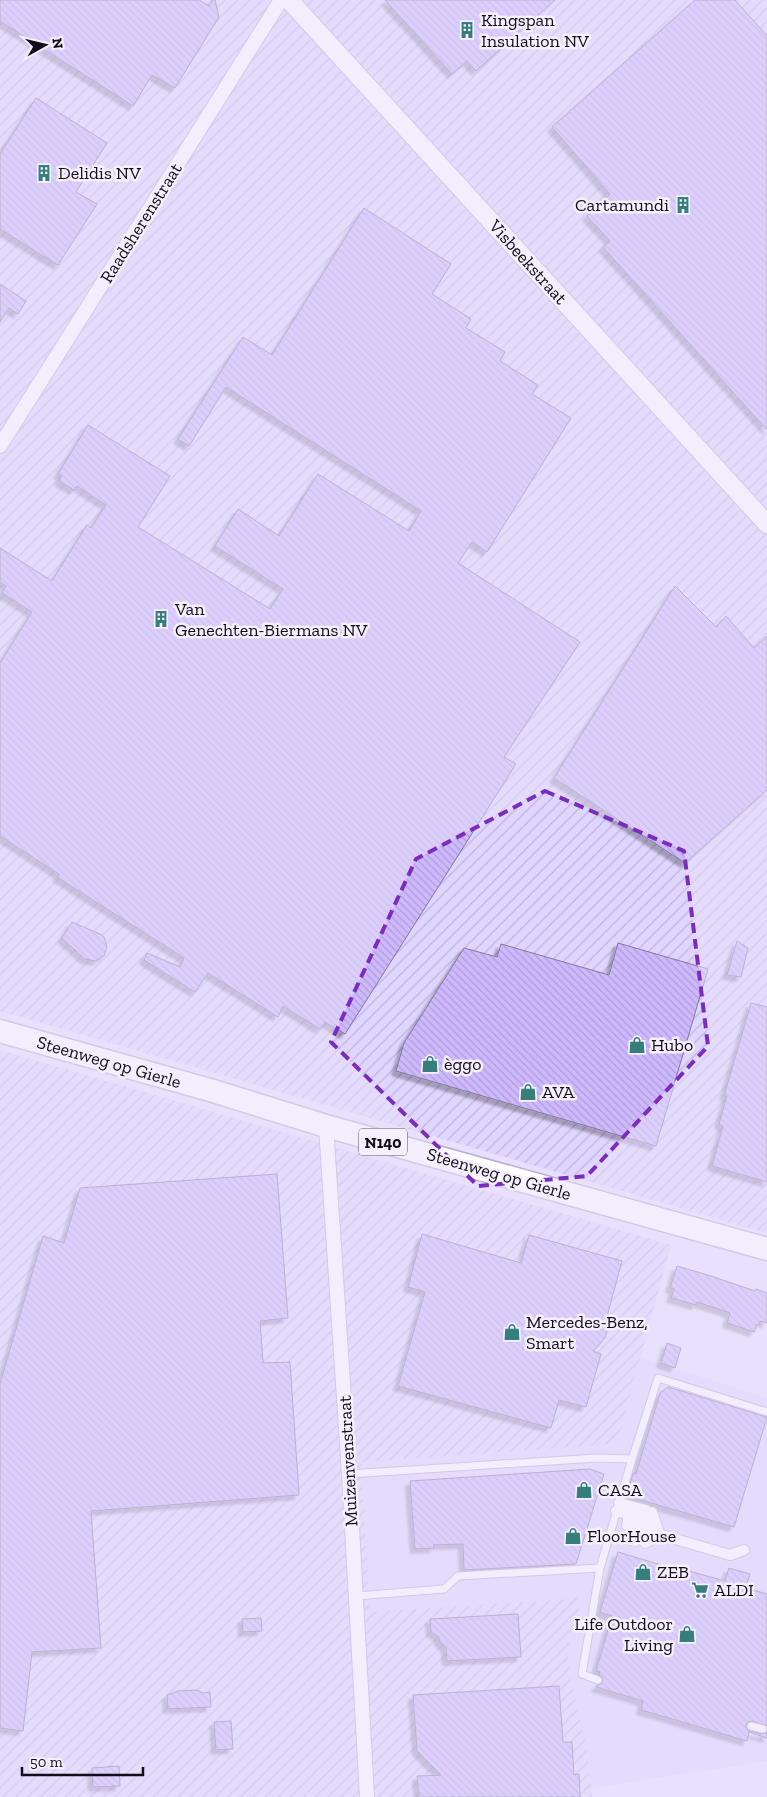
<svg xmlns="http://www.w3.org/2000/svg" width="767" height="1797" font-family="'Zilla Slab',serif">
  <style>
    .built { fill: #e0d5ff }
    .industrial { fill: url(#industrial-furrows) }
    .building { fill: url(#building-back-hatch); stroke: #827a99; filter: url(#shadow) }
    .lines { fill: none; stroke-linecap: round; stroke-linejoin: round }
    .service-casing { stroke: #b9b0d1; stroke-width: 9 }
    .pedestrian-casing { stroke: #b9b0d1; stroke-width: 12 }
    .minor-casing { stroke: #b9b0d1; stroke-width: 16 }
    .tertiary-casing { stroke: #b9b0d1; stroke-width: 20 }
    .primary-casing { stroke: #b9b0d1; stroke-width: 25 }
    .service { stroke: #fff; stroke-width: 7 }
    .pedestrian { stroke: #fff; stroke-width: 10 }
    .minor { stroke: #fff; stroke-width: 14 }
    .tertiary { stroke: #fff; stroke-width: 18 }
    .primary { stroke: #fff; stroke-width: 22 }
    .marked { fill: none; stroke: #7b2cbf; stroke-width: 4; stroke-dasharray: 10 6; stroke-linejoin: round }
    .labels { text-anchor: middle; stroke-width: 5; stroke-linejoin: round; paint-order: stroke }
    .shield { fill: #f4f0fe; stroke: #54515d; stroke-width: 1 }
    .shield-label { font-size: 16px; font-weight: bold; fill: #100d18 }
    .poi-label { font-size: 18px; fill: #100d18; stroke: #f4f0fe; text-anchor: start }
    .street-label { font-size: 18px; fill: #100d18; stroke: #f4f0fe }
  </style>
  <defs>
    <pattern id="industrial-furrows" width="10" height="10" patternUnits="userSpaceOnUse" patternTransform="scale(1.25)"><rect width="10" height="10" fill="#e0d5ff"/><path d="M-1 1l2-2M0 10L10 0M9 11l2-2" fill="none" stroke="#bfb6da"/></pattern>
    <pattern id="building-back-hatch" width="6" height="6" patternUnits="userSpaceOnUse" patternTransform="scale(1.25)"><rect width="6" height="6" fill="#ceb9fe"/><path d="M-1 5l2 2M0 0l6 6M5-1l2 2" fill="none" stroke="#b09ed9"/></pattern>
    <filter id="shadow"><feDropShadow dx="-4.5" dy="4.5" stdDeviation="1" flood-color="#0004"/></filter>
  </defs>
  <rect width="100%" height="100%" fill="#e8e0fc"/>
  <!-- built -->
  <path class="built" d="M 641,1358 L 767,1398 L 767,1761 L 591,1788 L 586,1744 L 570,1677 L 568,1650 L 581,1598 L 370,1612 L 361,1462 L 616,1444 Z"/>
  <!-- industrial -->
  <path class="industrial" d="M 0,0 L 767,0 L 767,1233 L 0,1011 Z
    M 0,1050 L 671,1245 L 617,1444 L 361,1462 L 370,1612 L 582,1598 L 568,1650 L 570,1677 L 586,1744 L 592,1797 L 0,1797 Z"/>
  <!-- building -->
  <path class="building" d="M 0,0 L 199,0 L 209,6 L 212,0 L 215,0 L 219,17 L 175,88 L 152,75 L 133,106 L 0,21 Z
    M 385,0 L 555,0 L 476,71 L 467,61 L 452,74 Z
    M 695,0 L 735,0 L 767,36 L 767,430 L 603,247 L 610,241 L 587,216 L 610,194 L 552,127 Z
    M 36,98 L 107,143 L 76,192 L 97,204 L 58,265 L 0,229 L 0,154 Z
    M 364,208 L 451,264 L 432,294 L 471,319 L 466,328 L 505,352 L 500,361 L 538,385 L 532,394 L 571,418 L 487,552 L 472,542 L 458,563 L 580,642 L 504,757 L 516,764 L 345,1034 L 325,1022 L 320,1029 L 283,1006 L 278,1017 L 208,973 L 195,992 L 144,960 L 147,953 L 180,967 L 184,958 L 57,877 L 59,874 L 0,836 L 0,663 L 32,612 L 2,593 L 6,586 L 0,582 L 0,548 L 52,581 L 87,525 L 91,528 L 106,505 L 77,486 L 74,490 L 59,481 L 62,476 L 58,474 L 88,425 L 170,476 L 138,527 L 270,609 L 283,589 L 215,546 L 238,509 L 279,536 L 318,474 L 409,531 L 421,511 L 226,387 L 189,446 L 178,439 L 243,337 L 272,355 Z
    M 0,284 L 26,301 L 18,314 L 9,308 L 0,322 Z
    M 675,586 L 716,627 L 726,616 L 754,648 L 767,636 L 767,790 L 685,863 L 554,778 Z
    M 72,922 L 100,934 L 104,937 L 107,947 L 104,956 L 95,961 L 85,959 L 62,938 Z
    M 737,941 L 748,948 L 741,977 L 727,975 Z
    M 618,943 L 708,969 L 656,1146 L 396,1071 L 404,1043 L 464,948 L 497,957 L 501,944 L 609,975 Z
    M 751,1003 L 767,1007 L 767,1182 L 712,1166 L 723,1126 L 719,1124 L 727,1096 L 724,1096 Z
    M 277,1174 L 288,1318 L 260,1321 L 263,1363 L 290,1362 L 299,1495 L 91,1511 L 101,1648 L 32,1652 L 23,1731 L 0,1728 L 0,1384 L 43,1236 L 64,1243 L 80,1188 Z
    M 422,1234 L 521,1263 L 529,1235 L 622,1261 L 606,1320 L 609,1325 L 605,1338 L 593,1351 L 601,1354 L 586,1407 L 559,1400 L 551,1428 L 398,1386 L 425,1292 L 408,1287 Z
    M 677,1266 L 708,1275 L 755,1291 L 756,1289 L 767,1293 L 767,1323 L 760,1321 L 759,1325 L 757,1324 L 754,1332 L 727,1323 L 730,1313 L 697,1302 L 696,1305 L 671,1298 L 674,1289 L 670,1288 Z
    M 667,1343 L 681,1348 L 675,1368 L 661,1363 Z
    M 668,1387 L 767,1417 L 734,1527 L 627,1496 L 633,1473 L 636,1474 L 660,1393 Z
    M 590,1469 L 604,1474 L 576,1564 L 464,1570 L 463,1544 L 433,1545 L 434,1548 L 415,1549 L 410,1481 Z
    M 618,1552 L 681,1571 L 682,1569 L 725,1581 L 729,1568 L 750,1574 L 746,1588 L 767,1594 L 767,1726 L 752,1721 L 748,1722 L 746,1725 L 747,1729 L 750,1731 L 762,1734 L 767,1732 L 767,1738 L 749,1732 L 747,1741 L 662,1716 L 641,1710 L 643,1701 L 596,1687 L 597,1685 L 601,1684 L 603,1681 L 602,1677 L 599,1675 L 600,1672 L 596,1671 L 612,1616 L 600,1612 Z
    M 518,1614 L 521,1657 L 447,1661 L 446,1648 L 439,1641 L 439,1637 L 431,1632 L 430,1619 Z
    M 261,1618 L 262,1631 L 243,1632 L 242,1619 Z
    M 559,1686 L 563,1742 L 572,1742 L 574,1775 L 579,1774 L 580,1797 L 419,1797 L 417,1776 L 441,1775 L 417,1751 L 413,1695 Z
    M 197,1690 L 203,1693 L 210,1692 L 211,1707 L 168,1709 L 167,1695 L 178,1691 Z
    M 231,1721 L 233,1749 L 216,1750 L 214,1722 Z
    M 119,1766 L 120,1786 L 93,1787 L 92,1768 Z"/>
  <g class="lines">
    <!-- service casing -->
    <g class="service-casing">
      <path id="service" d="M 349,1474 L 597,1458 L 632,1459 L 658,1378 L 767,1412
        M 600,1568 L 632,1459
        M 356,1596 L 444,1589 L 458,1576 L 600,1568 L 582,1674 L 598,1680
        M 751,1726 L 763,1729"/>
    </g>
    <!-- pedestrian casing -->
    <g class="pedestrian-casing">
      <path id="pedestrian" d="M 619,1503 L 646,1510
        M 616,1511 L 651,1521 L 649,1525 L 628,1520 L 627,1525 L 730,1555 L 744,1550
        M 609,1535 L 636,1541
        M 645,1543 L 660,1535 L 652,1512"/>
    </g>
    <!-- minor casing -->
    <g class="minor-casing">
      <path id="minor" d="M 0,446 L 281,0
        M 326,1126 L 349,1474 L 367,1797"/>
    </g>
    <!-- tertiary casing -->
    <g class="tertiary-casing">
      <path id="tertiary" d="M 289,0 L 767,524"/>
    </g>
    <!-- primary casing -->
    <g class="primary-casing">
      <path id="primary" d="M 0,1031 L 210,1090 L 326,1126 L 767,1249"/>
    </g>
    <!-- service -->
    <use href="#service" class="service"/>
    <!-- pedestrian -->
    <use href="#pedestrian" class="pedestrian"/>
    <!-- minor -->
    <use href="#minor" class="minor"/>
    <!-- tertiary -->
    <use href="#tertiary" class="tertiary"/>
    <!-- primary -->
    <use href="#primary" class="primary"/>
  </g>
  <!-- marked area -->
  <path d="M0 0H767V1797H0ZM 545,791 L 684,851 L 708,1046 L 587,1176 L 478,1186 L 331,1042 L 416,859 Z" fill="#e8e0fc" fill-opacity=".55" fill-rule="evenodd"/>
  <path class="marked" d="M 545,791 L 684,851 L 708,1046 L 587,1176 L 478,1186 L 331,1042 L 416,859 Z"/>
  <!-- icons -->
  <defs>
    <g id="building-bare" transform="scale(1.35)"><path d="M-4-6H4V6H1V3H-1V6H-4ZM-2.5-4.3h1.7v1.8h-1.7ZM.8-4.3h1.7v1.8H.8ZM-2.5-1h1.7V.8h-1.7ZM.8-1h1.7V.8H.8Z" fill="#357e7c" stroke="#f4f0fe" stroke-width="2.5" paint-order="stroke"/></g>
    <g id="shop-bare" transform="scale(1.35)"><path d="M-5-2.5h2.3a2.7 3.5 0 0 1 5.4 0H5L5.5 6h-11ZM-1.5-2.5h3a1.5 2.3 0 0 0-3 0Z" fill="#357e7c" stroke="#f4f0fe" stroke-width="2.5" paint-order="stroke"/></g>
    <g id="supermarket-bare" transform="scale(1.35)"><path d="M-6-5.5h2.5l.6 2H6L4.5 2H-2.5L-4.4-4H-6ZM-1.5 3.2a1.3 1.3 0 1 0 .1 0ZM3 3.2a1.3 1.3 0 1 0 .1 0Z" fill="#357e7c" stroke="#f4f0fe" stroke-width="2.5" paint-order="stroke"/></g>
  </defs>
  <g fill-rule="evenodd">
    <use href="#building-bare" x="467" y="30"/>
    <use href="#building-bare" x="44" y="173"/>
    <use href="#building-bare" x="683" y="205"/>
    <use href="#building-bare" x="161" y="619"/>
    <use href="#shop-bare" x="637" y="1045"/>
    <use href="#shop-bare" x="430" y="1064"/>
    <use href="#shop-bare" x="528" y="1092"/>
    <use href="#shop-bare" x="512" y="1332"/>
    <use href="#shop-bare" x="584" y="1490"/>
    <use href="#shop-bare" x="573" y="1536"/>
    <use href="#shop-bare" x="643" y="1572"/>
    <use href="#supermarket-bare" x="700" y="1590"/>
    <use href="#shop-bare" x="687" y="1634"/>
  </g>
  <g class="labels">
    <!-- shield labels -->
    <rect class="shield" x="359" y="1128.5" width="48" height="27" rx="4"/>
    <g class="shield-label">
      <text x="383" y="1148">N140</text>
    </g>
    <!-- poi labels -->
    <g class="poi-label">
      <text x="481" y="26">Kingspan<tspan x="481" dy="21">Insulation NV</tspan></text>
      <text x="58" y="179">Delidis NV</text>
      <text x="669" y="211" text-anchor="end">Cartamundi</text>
      <text x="175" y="615">Van<tspan x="175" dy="21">Genechten-Biermans NV</tspan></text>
      <text x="651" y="1051">Hubo</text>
      <text x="444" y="1070">èggo</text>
      <text x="542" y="1098">AVA</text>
      <text x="526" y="1328">Mercedes-Benz,<tspan x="526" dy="21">Smart</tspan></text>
      <text x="598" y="1496">CASA</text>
      <text x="587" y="1542">FloorHouse</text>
      <text x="657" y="1578">ZEB</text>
      <text x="714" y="1596">ALDI</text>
      <text x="673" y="1630" text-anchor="end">Life Outdoor<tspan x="673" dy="21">Living</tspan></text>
    </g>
    <!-- street labels -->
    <g class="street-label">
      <text transform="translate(141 223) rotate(-58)" y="6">Raadsherenstraat</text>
      <text transform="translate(528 262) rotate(48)" y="6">Visbeekstraat</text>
      <text transform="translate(109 1062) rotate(16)" y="6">Steenweg op Gierle</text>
      <text transform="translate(499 1174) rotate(16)" y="6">Steenweg op Gierle</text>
      <text transform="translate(348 1461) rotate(-93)" y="6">Muizenvenstraat</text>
    </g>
  </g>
  <!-- north arrow -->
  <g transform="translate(45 45) rotate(82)" stroke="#f4f0fe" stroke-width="4" paint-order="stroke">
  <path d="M0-4L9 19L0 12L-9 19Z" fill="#100d18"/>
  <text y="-8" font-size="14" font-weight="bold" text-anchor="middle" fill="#100d18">N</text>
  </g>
  <!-- scale -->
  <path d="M22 1767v8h121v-8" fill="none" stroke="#100d18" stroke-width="2.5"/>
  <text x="30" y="1767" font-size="15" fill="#100d18" stroke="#f4f0fe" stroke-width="4" paint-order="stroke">50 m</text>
</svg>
